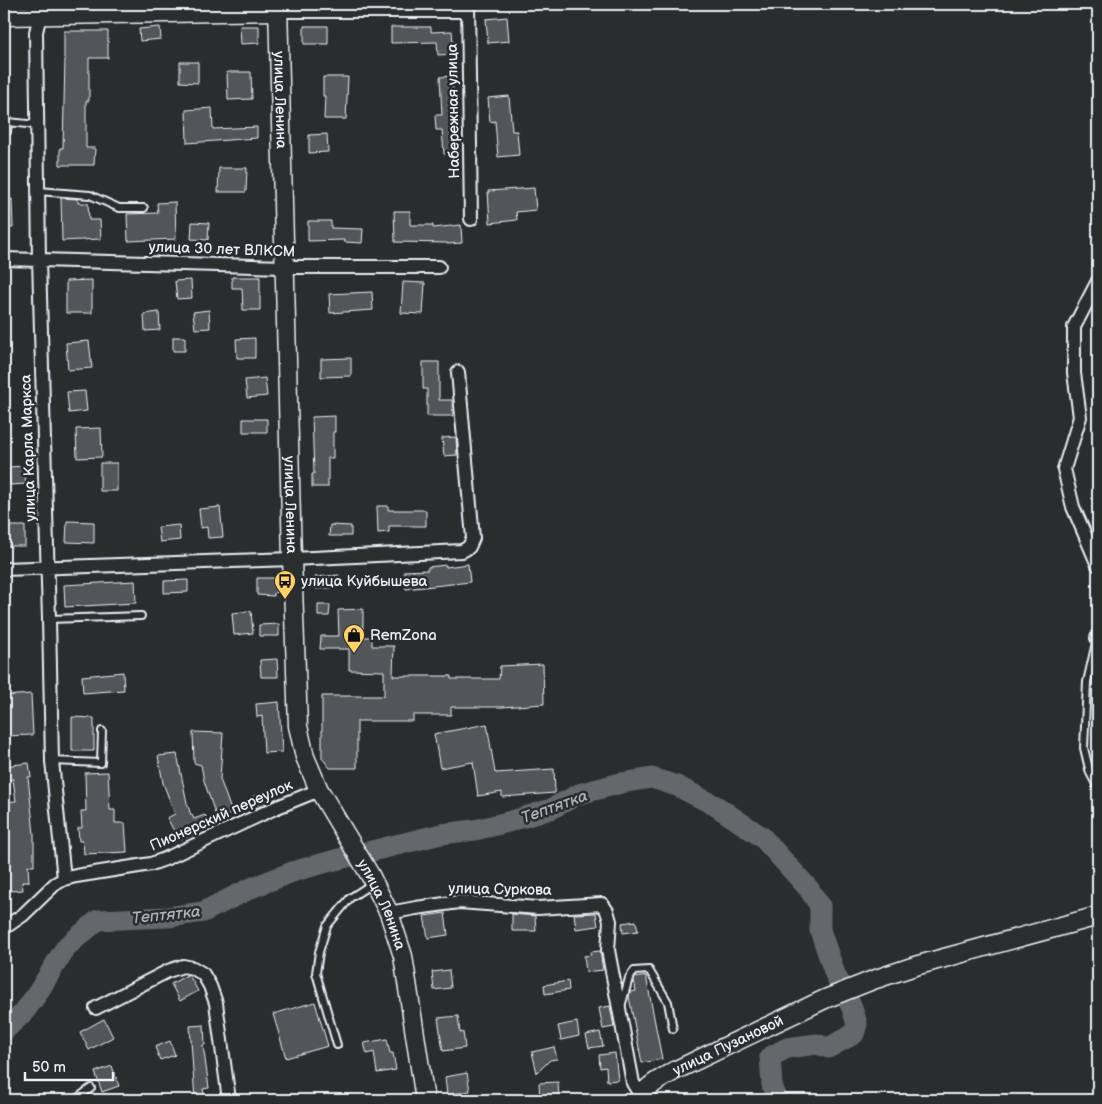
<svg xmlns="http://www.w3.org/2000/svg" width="1102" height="1104" font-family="'Balsamiq Sans',sans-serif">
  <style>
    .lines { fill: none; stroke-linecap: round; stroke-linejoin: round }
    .river { stroke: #63686b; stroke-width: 21 }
    .building { fill: #535759; stroke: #e8f1f8 }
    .lane-casing { stroke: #e8f1f8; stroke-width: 10 }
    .street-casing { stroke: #e8f1f8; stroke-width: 16 }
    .secondary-casing { stroke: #e8f1f8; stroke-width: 21 }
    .lane { stroke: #2a2d2e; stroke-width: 6 }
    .street { stroke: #2a2d2e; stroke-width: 12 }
    .secondary { stroke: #2a2d2e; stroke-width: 18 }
    .labels { text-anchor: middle; stroke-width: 5; stroke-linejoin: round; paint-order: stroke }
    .street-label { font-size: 15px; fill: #e8f1f8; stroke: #2a2d2e }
    .poi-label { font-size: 15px; fill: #e8f1f8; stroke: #2a2d2e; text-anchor: start }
    .water-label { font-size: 16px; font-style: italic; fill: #acb3b9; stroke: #2a2d2e }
  </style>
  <rect width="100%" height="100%" fill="#2a2d2e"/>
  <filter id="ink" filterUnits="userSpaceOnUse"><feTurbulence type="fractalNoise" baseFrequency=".02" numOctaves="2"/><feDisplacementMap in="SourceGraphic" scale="10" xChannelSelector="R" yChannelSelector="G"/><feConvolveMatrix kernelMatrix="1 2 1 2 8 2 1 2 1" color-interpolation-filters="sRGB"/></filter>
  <g filter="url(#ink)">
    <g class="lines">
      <!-- river -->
      <path class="river" d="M 4,1031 L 24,1012 L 37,994 L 66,947 L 98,920 L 168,917 L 203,912 L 251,888 L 295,871 L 335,860 L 441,834 L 475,830 L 508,822 L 551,809 L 579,794 L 621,783 L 652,778 L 677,786 L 716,806 L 762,837 L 809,889 L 820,906 L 820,930 L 835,974 L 852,1008 L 857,1024 L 854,1034 L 828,1048 L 817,1044 L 787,1048 L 770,1057 L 772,1085 L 777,1100"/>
    </g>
    <!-- building -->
    <path class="building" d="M 507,17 L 509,41 L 488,43 L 486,19 Z
      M 240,26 L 259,26 L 259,43 L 241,44 Z
      M 304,26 L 328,26 L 328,44 L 304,44 Z
      M 160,27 L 161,39 L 140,41 L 139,29 Z
      M 391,27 L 431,27 L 431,32 L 452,31 L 454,54 L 438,55 L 437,42 L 391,43 Z
      M 64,31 L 108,31 L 108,58 L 89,58 L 89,101 L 86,101 L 86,148 L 95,148 L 94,165 L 60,165 L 60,148 L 63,148 L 65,58 L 64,58 Z
      M 180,62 L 198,62 L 198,83 L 180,82 Z
      M 227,72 L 251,72 L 252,99 L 228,100 Z
      M 452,76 L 453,92 L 455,92 L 457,110 L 455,110 L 456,135 L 458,135 L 459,153 L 444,154 L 442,130 L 436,130 L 435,115 L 442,115 L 440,77 Z
      M 323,77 L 348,77 L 346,119 L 324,119 L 325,96 L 323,96 Z
      M 509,96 L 512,131 L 517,131 L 519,155 L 498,157 L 495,121 L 490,122 L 488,98 Z
      M 212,108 L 213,129 L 257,127 L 257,138 L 187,143 L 186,110 Z
      M 327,134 L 328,152 L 309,153 L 309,135 Z
      M 219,168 L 247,168 L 246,192 L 218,192 Z
      M 534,188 L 536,210 L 516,212 L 517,220 L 490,223 L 488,191 Z
      M 61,198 L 78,199 L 78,203 L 88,203 L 89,220 L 100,220 L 101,239 L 62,241 Z
      M 4,199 L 12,199 L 13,228 L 4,228 Z
      M 175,202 L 176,239 L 128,241 L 127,214 L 158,213 L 157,203 Z
      M 394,211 L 410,211 L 410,225 L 433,225 L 433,228 L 461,225 L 462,243 L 447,244 L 447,243 L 395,242 Z
      M 308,221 L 331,221 L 331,228 L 363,229 L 362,243 L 344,242 L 344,240 L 308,241 Z
      M 192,222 L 209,223 L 208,240 L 191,239 Z
      M 232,277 L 260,277 L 260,310 L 243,310 L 242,288 L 232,288 Z
      M 92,280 L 92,313 L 66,313 L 66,281 Z
      M 191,280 L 192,298 L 177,299 L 175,281 Z
      M 403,282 L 425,283 L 423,314 L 401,313 Z
      M 372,292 L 373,310 L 330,313 L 329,294 Z
      M 209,310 L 210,328 L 195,329 L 193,312 Z
      M 159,312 L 160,330 L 145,331 L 144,314 Z
      M 173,337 L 185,337 L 185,351 L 173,351 Z
      M 255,338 L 255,358 L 237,358 L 236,339 Z
      M 89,341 L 92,368 L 68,370 L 66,343 Z
      M 351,358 L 351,376 L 321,377 L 321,359 Z
      M 423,362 L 439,362 L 439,400 L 452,400 L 453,416 L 427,416 L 427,389 L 423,389 Z
      M 265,378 L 267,396 L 247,398 L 245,380 Z
      M 85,391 L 87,411 L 69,413 L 67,392 Z
      M 335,416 L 335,432 L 333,432 L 333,458 L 328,458 L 328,487 L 312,487 L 312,474 L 314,474 L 312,417 Z
      M 243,419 L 267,419 L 267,432 L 243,432 Z
      M 101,428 L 102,457 L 77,458 L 76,429 Z
      M 456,437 L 457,455 L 444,456 L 442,438 Z
      M 100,463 L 117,463 L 117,491 L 100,491 Z
      M 24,466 L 26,484 L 10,485 L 9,467 Z
      M 377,506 L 388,506 L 388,510 L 426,510 L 426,526 L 389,526 L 389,532 L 378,533 Z
      M 220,507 L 223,537 L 208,538 L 207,527 L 201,528 L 199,509 Z
      M 67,521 L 94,522 L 94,543 L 66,542 Z
      M 179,525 L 180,540 L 160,542 L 158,527 Z
      M 330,525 L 351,526 L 351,536 L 329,536 Z
      M 4,526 L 25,526 L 25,546 L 4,546 Z
      M 468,564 L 470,582 L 406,589 L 404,571 L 428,570 L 428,567 L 446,565 L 446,567 Z
      M 339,575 L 340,587 L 316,589 L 315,577 Z
      M 257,578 L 277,578 L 277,592 L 274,593 L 274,596 L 257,595 Z
      M 188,580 L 188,592 L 164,593 L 164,581 Z
      M 135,581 L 136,603 L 65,607 L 64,585 Z
      M 318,605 L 330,605 L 329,616 L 318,616 Z
      M 363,609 L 363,637 L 372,637 L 372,646 L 394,646 L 393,676 L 451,676 L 451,679 L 499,679 L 500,666 L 543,664 L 544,704 L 502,707 L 451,707 L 451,715 L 413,715 L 413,721 L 357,721 L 357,768 L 330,768 L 322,758 L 322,696 L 384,696 L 384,671 L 349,670 L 349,649 L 320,649 L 321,636 L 339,636 L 338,610 Z
      M 251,611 L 253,633 L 234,635 L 232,613 Z
      M 279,624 L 279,636 L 259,636 L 259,625 Z
      M 277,659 L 278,677 L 261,677 L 260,660 Z
      M 123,672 L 124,690 L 83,693 L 82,676 Z
      M 31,694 L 33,735 L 4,736 L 4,696 Z
      M 279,702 L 282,752 L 264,753 L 262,716 L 257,717 L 256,704 Z
      M 72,717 L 94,718 L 94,751 L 72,751 Z
      M 487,724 L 495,773 L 496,772 L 496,773 L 554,769 L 555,793 L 502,797 L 502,792 L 478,796 L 473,762 L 440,768 L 434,734 Z
      M 193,732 L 223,733 L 220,779 L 232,813 L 217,819 L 204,781 L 201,765 L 194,763 Z
      M 177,754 L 187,803 L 191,815 L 192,815 L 194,819 L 205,815 L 211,827 L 179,840 L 167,818 L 175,814 L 163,783 L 158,756 Z
      M 29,763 L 31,777 L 28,777 L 34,834 L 34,866 L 28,866 L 29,882 L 22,882 L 23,890 L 8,891 L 6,870 L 5,834 L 4,835 L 4,802 L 16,801 L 13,779 L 4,780 L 4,766 Z
      M 108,772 L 110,810 L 115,810 L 115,823 L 125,823 L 127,852 L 84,854 L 83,841 L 79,841 L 78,828 L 82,828 L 81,811 L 86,811 L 85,773 Z
      M 273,789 L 276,799 L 256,808 L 252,797 Z
      M 445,913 L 448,935 L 428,938 L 424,916 Z
      M 596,913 L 598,926 L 576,929 L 574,914 Z
      M 512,914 L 535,916 L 536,931 L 512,931 Z
      M 636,921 L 638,931 L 623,933 L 622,923 Z
      M 600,951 L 603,970 L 586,972 L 584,956 L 591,955 L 591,952 Z
      M 449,970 L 451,988 L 434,990 L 432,972 Z
      M 187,975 L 189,975 L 198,991 L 180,1001 L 171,984 Z
      M 646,976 L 662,1059 L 642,1063 L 629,997 L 630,992 L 636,991 L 634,980 L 635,978 Z
      M 568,981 L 569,990 L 545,994 L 544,985 Z
      M 315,1002 L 328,1046 L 286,1058 L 273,1014 Z
      M 610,1006 L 614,1027 L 603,1029 L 599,1008 Z
      M 458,1016 L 460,1033 L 463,1032 L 465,1048 L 443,1051 L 438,1018 Z
      M 104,1019 L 113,1037 L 89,1050 L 80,1032 Z
      M 577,1022 L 579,1036 L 561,1040 L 558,1026 Z
      M 204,1025 L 205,1045 L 203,1045 L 209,1088 L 203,1089 L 205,1100 L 195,1100 L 190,1026 Z
      M 600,1032 L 603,1046 L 589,1048 L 586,1035 Z
      M 387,1039 L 390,1053 L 393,1053 L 396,1070 L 377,1073 L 374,1052 L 367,1054 L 364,1043 Z
      M 170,1041 L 175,1055 L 160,1060 L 155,1047 Z
      M 554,1047 L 557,1059 L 550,1060 L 537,1073 L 532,1052 Z
      M 615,1053 L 618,1080 L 607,1081 L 606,1067 L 600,1068 L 599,1055 Z
      M 112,1066 L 119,1086 L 102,1092 L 95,1072 Z
      M 467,1073 L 470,1091 L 447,1095 L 445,1077 Z
      M 558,1082 L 559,1100 L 540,1100 L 539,1083 Z"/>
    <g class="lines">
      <!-- lane casing -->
      <g class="lane-casing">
        <path id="lane" d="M 7,132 L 8,122 L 37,125
          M 38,191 L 90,195 L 119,208 L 144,208
          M 49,619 L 141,616
          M 1097,638 L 1087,682 L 1084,748 L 1090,773 L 1098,788
          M 52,761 L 101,763 L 102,731
          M 621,1007 L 629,978 L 634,971 L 649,970 L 668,1002 L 673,1029
          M 337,1045 L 316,973 L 319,952 L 327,926 L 350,898 L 373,883
          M 75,1100 L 91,1088"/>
      </g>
      <!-- street casing -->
      <g class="street-casing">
        <path id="street" d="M 40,4 L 40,15 L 36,32 L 39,259 L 49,619 L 52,761 L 64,879
          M 468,4 L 471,219
          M 278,11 L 468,11
          M 4,259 L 285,267 L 439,267
          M 1098,281 L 1074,327 L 1074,373 L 1080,417 L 1064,469 L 1073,507 L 1098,565
          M 4,569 L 292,559 L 462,551 L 469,547 L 473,538 L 458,372
          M 1097,638 L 1098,636
          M 389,913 L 416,908 L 459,902 L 538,908 L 602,904 L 607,911 L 610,921 L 608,950 L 633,1083 L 641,1096
          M 4,928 L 23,915 L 55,884 L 64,879 L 76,876 L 151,864 L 165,859 L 275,808 L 319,790
          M 96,1008 L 168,971 L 183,966 L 193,968 L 203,974 L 210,986 L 216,1003 L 229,1100"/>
      </g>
      <!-- secondary casing -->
      <g class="secondary-casing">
        <g id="secondary">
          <path id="s1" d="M 278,4 L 292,559 L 298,726 L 305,757 L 319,790 L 370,875 L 389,913 L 403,956 L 425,1100"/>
          <path d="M 4,16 L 278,11"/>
          <path id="s2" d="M 639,1100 C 645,1086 661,1079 674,1071 L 825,999 L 873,980 L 915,966 L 1098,916"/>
        </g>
      </g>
      <!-- lane -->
      <use href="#lane" class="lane"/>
      <!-- street -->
      <use href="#street" class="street"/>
      <!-- secondary -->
      <use href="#secondary" class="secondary"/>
    </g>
  </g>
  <!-- icons -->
  <defs>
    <g id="bus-pin" transform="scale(1.125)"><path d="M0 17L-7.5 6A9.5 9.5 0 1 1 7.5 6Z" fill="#ffd166" stroke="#2a2d2e"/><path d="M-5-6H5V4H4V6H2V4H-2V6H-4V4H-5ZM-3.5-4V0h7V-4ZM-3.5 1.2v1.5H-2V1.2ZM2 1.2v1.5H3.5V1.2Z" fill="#111"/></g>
    <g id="shop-pin" transform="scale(1.125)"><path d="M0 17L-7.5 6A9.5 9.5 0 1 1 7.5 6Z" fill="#ffd166" stroke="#2a2d2e"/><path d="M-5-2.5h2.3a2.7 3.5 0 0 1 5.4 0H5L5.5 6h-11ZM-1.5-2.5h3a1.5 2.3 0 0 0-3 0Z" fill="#111"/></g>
  </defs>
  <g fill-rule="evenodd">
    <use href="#bus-pin" x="285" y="581"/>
    <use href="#shop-pin" x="354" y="635"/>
  </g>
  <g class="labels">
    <!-- street labels -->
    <g class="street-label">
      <text dy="5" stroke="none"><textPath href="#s1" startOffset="96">улица Ленина</textPath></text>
      <text transform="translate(453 111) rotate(-91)" y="5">Набережная улица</text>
      <text transform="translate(222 249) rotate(2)" y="5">улица 30 лет ВЛКСМ</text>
      <text transform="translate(28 448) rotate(-92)" y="5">улица Карла Маркса</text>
      <text dy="5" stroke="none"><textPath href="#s1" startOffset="501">улица Ленина</textPath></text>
      <text transform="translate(221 815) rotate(-24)" y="5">Пионерский переулок</text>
      <text transform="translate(500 889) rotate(1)" y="5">улица Суркова</text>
      <text dy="5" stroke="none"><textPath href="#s1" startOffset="921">улица Ленина</textPath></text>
      <text dy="5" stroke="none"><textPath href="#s2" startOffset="106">улица Пузановой</textPath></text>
    </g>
    <!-- poi labels -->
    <g class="poi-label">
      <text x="301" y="586">улица Куйбышева</text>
      <text x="370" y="640">RemZona</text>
    </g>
    <!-- water labels -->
    <g class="water-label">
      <text transform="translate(554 806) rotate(-20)" y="6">Тептятка</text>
      <text transform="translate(166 914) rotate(-6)" y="6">Тептятка</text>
    </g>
  </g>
  <!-- margin -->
  <rect width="1102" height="1104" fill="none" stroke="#2a2d2e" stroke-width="20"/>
  <rect x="10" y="10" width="1082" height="1084" fill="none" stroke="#e8f1f8" stroke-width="2" filter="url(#ink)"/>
  <!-- scale -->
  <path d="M25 1072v8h88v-8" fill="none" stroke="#e8f1f8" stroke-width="2.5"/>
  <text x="32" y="1072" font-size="15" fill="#e8f1f8" stroke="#2a2d2e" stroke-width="4" paint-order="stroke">50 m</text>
</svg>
